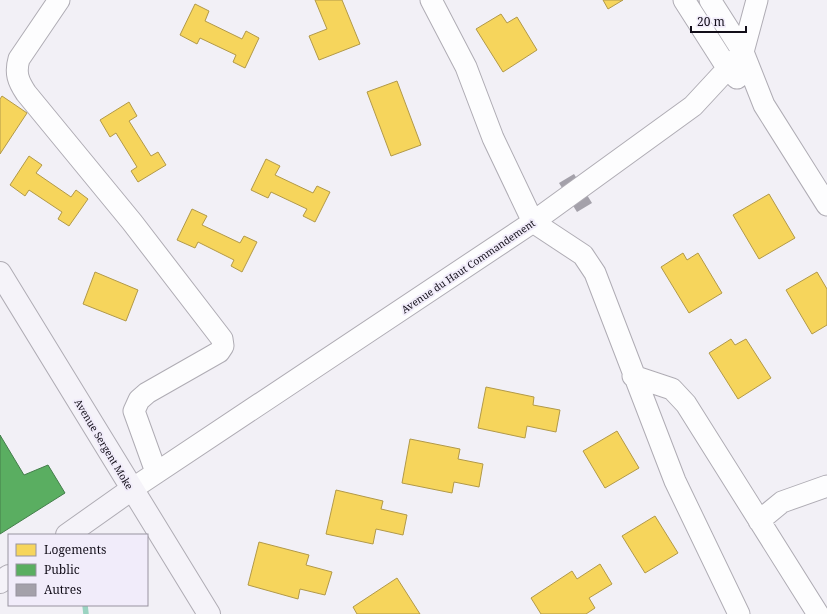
<svg xmlns="http://www.w3.org/2000/svg" width="827" height="614" font-family="'Noto Serif',serif">
  <style>
    .homes { fill: #f6d55c; stroke: #b29948 }
    .public { fill: #5aae61; stroke: #447e4b }
    .lines { fill: none; stroke-linecap: round; stroke-linejoin: round }
    .stream { stroke: #9ad3c1; stroke-width: 5.5 }
    .building { fill: #a4a1aa }
    .street-casing { stroke: #afacb4; stroke-width: 23 }
    .secondary-casing { stroke: #afacb4; stroke-width: 24 }
    .street { stroke: #fdfdfe; stroke-width: 21 }
    .secondary { stroke: #f5f3f9; stroke-width: 22 }
    .labels { text-anchor: middle; stroke-width: 4; stroke-linejoin: round; paint-order: stroke }
    .street-label { font-size: 10px; fill: #120e19; stroke: #f1ecfa }
  </style>
  <rect width="100%" height="100%" fill="#f2f0f6"/>
  <!-- homes -->
  <path class="homes" d="M 315,0 L 342,0 L 360,44 L 319,60 L 309,36 L 327,29 Z
    M 603,0 L 623,0 L 608,9 Z
    M 195,4 L 209,11 L 205,21 L 242,39 L 246,31 L 259,38 L 245,68 L 233,62 L 236,55 L 200,38 L 197,44 L 180,35 Z
    M 501,14 L 507,23 L 517,17 L 537,50 L 503,72 L 476,29 Z
    M 397,81 L 421,145 L 391,156 L 367,92 Z
    M 2,96 L 27,113 L 0,154 L 0,99 Z
    M 129,102 L 137,116 L 129,121 L 151,156 L 158,152 L 166,165 L 138,182 L 131,171 L 137,167 L 116,133 L 110,137 L 100,120 Z
    M 29,156 L 42,165 L 36,173 L 71,197 L 76,190 L 88,199 L 69,226 L 58,219 L 62,212 L 29,190 L 25,196 L 10,185 Z
    M 266,159 L 280,166 L 275,175 L 313,193 L 317,186 L 330,192 L 315,222 L 303,216 L 307,209 L 271,192 L 268,198 L 251,190 Z
    M 769,194 L 795,238 L 759,259 L 733,215 Z
    M 192,209 L 207,216 L 202,225 L 240,243 L 244,236 L 257,242 L 242,272 L 231,266 L 234,260 L 198,242 L 195,248 L 177,240 Z
    M 683,253 L 687,260 L 698,253 L 722,293 L 689,313 L 661,267 Z
    M 95,272 L 138,290 L 126,321 L 83,304 Z
    M 817,272 L 827,289 L 827,325 L 812,334 L 786,290 Z
    M 731,339 L 735,345 L 746,339 L 771,378 L 738,399 L 709,353 Z
    M 486,387 L 534,397 L 533,405 L 560,410 L 556,432 L 527,426 L 525,438 L 478,428 Z
    M 617,431 L 639,468 L 605,488 L 583,451 Z
    M 410,439 L 460,449 L 458,459 L 483,464 L 479,487 L 454,482 L 452,493 L 402,483 Z
    M 336,490 L 383,501 L 381,509 L 407,515 L 403,535 L 376,529 L 373,544 L 326,534 Z
    M 655,516 L 678,553 L 645,573 L 622,536 Z
    M 259,542 L 309,555 L 306,565 L 332,572 L 325,595 L 300,589 L 298,599 L 248,585 Z
    M 600,564 L 612,584 L 589,598 L 595,608 L 586,614 L 541,614 L 531,598 L 572,571 L 577,579 Z
    M 397,578 L 420,614 L 357,614 L 353,607 Z"/>
  <!-- public -->
  <path class="public" d="M 0,435 L 24,475 L 48,465 L 65,493 L 0,534 Z"/>
  <g class="lines">
    <!-- stream -->
    <path class="stream" d="M 85,605 L 86,614"/>
  </g>
  <!-- building -->
  <path class="building" d="M 574,174 L 592,203 L 577,212 L 559,183 Z"/>
  <g class="lines">
    <!-- street casing -->
    <g class="street-casing">
      <path id="street" d="M 59,0 L 19,59 C 15,73 18,81 26,93 L 132,222 L 222,339 L 223,346 L 219,352 L 147,393 L 139,400 L 134,411 L 156,472
        M 431,0 L 466,67 L 493,138 L 533,222 L 583,255 L 595,273 L 675,481 L 739,614
        M 684,0 L 728,69 L 737,78
        M 710,0 L 743,52 L 764,105 L 827,205
        M 633,376 L 672,389 L 686,404 L 818,614
        M 132,489 L 533,222 L 693,106 L 743,52 L 757,0
        M 759,521 L 782,502 L 827,486"/>
    </g>
    <!-- secondary casing -->
    <g class="secondary-casing">
      <path id="secondary" d="M 0,273 L 209,614
        M 67,535 L 132,489
        M 0,582 L 9,576"/>
    </g>
    <!-- street -->
    <use href="#street" class="street"/>
    <!-- secondary -->
    <use href="#secondary" class="secondary"/>
  </g>
  <g class="labels">
    <!-- street labels -->
    <g class="street-label">
      <text transform="translate(468 266) rotate(-34)" y="4">Avenue du Haut Commandement</text>
      <text transform="translate(104 444) rotate(59)" y="4">Avenue Sergent Moke</text>
    </g>
  </g>
  <!-- legend -->
  <rect x="8" y="534" width="140" height="72" fill="#f1ecfa" stroke="#9893a0"/>
  <rect x="16" y="544" width="20" height="12" fill="#f6d55c" stroke="#9893a0"/>
  <text x="44" y="554" font-size="12" fill="#120e19">Logements</text>
  <rect x="16" y="564" width="20" height="12" fill="#5aae61" stroke="#9893a0"/>
  <text x="44" y="574" font-size="12" fill="#120e19">Public</text>
  <rect x="16" y="584" width="20" height="12" fill="#a4a1aa" stroke="#9893a0"/>
  <text x="44" y="594" font-size="12" fill="#120e19">Autres</text>
  <!-- scale -->
  <path d="M691 26v6h55v-6" fill="none" stroke="#120e19" stroke-width="2"/>
  <text x="697" y="26" font-size="12" fill="#120e19" stroke="#f1ecfa" stroke-width="3" paint-order="stroke">20 m</text>
</svg>
